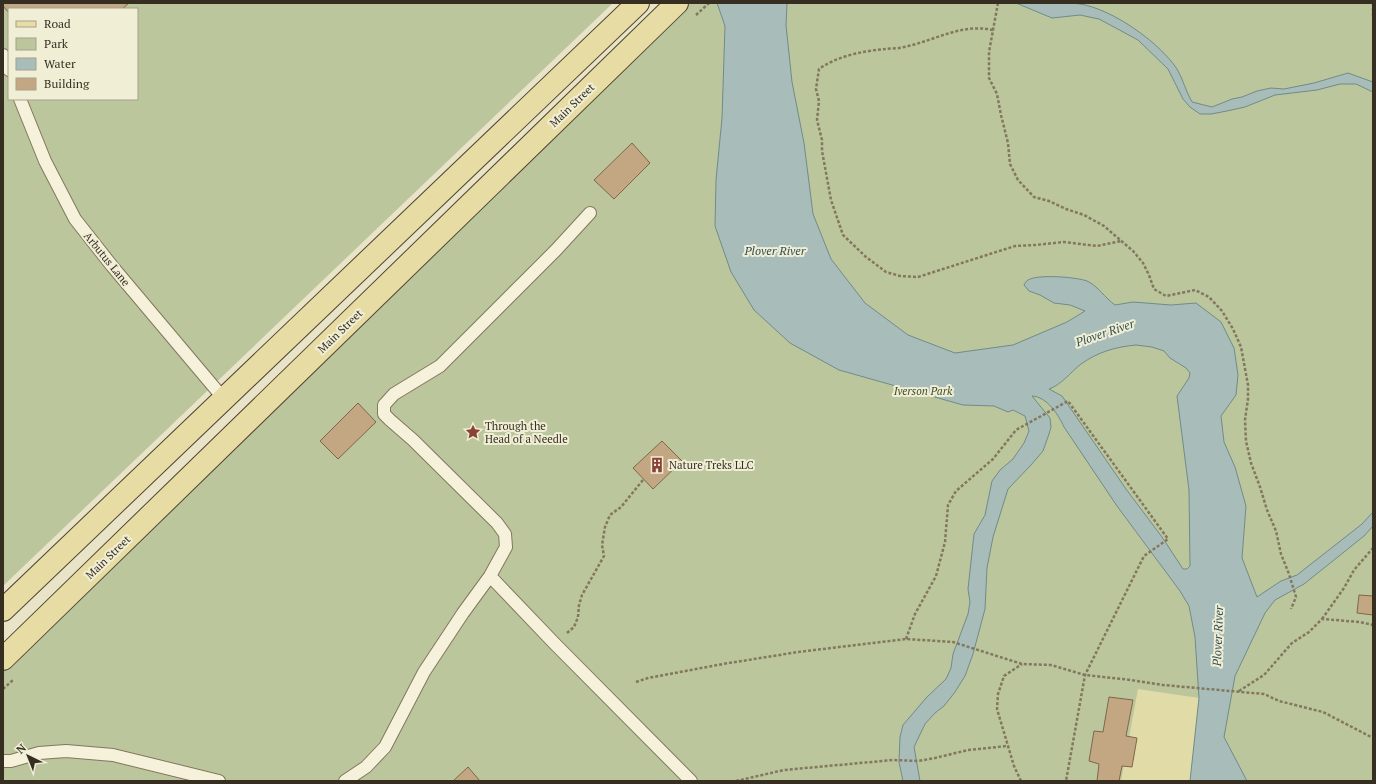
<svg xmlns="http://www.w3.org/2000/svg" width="1376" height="784" font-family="'PT Serif',serif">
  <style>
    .green { fill: #bbc69d; fill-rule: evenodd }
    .sand { fill: #e1dba8 }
    .water { fill: #a8bdba; stroke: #708b88; fill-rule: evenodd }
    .building { fill: #c3a782; stroke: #7f6648 }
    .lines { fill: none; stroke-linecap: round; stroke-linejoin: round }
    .service-casing { stroke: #83775f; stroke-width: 14 }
    .primary-casing { stroke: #514532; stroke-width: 24 }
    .path { stroke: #83775f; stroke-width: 2.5; stroke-dasharray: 3 2; stroke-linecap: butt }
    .service { stroke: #f5f1da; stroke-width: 12 }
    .primary { stroke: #e7dda4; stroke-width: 22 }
    .labels { text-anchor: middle; stroke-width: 4; stroke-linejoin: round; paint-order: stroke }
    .street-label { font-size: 11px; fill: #352e21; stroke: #f1eed6 }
    .park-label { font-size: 11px; font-style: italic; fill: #404f2a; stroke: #f1eed6 }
    .poi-label { font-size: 11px; fill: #352e21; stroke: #f1eed6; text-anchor: start }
    .water-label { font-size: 12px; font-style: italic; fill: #325053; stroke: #f1eed6 }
  </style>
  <rect width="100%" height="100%" fill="#e9e4c8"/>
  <!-- green -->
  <path class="green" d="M 3,3 L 613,3 L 3,586 ZM 9,9 L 137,9 L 137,99 L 9,99 Z
    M 677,3 L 1373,3 L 1373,781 L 3,781 L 3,660 Z"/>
  <!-- sand -->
  <path class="sand" d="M 1138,689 L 1199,698 L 1190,781 L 1121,781 Z"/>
  <!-- water -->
  <path class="water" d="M 717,3 L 789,3 L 787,4 L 786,25 L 792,82 L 804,143 L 813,214 L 831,259 L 865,303 L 908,335 L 955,353 L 1013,345 L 1067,322 L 1085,311 L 1070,305 L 1054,303 L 1040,295 L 1029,291 L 1024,285 C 1025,283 1026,281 1028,280 C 1038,274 1076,277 1087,281 C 1098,286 1105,298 1115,305 L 1133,302 L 1171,305 L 1196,303 L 1221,322 L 1234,348 L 1238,375 L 1236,395 L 1221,416 L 1224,442 L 1235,467 L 1246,506 L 1242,558 L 1257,597 L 1281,581 L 1297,575 L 1362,524 L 1373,512 L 1373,526 L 1364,536 L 1304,584 L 1275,600 L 1265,613 L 1235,676 L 1224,737 L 1247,781 L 1190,781 L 1199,698 L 1195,637 L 1189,606 L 1180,591 L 1117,506 L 1064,427 C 1058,414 1047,397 1032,396 L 1050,418 L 1051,427 L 1049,434 L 1043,451 L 1031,465 L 1008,489 L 993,537 L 987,568 L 985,609 L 973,654 L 965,676 L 955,692 L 944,706 L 935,713 L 925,724 L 914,747 L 920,781 L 903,781 L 899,762 L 900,737 L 903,725 L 926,698 L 946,679 L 951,668 L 953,654 L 968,614 L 970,602 L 968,589 L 974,534 L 985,515 L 992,481 L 1000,470 L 1013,459 L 1024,443 L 1029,431 L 1025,416 L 1013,410 L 1008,412 L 994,406 L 963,405 L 839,370 L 790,343 L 754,310 L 731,272 L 715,226 L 716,180 L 722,118 L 725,26 ZM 1136,345 L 1152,347 L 1164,351 L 1170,358 L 1186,368 L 1190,373 L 1189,378 L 1177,396 L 1189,490 L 1190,566 L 1187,569 L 1183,569 L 1162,537 L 1126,489 L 1062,396 L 1049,389 C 1061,385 1071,372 1081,364 C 1098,352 1115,347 1136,345 Z
    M 1016,3 C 1037,3 1059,1 1080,4 C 1112,9 1159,42 1177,69 C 1183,79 1186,92 1192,102 L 1212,107 L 1232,99 L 1242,97 L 1257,91 L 1271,88 L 1284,89 L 1314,83 L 1348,73 L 1373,82 L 1373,92 L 1356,84 L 1340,84 L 1317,90 L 1275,95 L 1245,107 L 1227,111 L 1211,114 L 1200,114 L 1190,107 L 1183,99 L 1168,69 L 1138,40 L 1099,19 L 1080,15 L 1052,18 Z"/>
  <!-- building -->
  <path class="building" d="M 3,3 L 129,3 L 122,9 L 9,9 L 9,13 L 3,6 Z
    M 632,143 L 650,163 L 614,199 L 594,180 Z
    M 358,403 L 376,422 L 338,459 L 320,441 Z
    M 662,441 L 682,461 L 653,489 L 633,468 Z
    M 1359,595 L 1373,596 L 1373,615 L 1357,613 Z
    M 1109,697 L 1133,700 L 1126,736 L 1137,738 L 1132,767 L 1122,766 L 1119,781 L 1097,781 L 1099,764 L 1089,761 L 1094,731 L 1103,732 Z
    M 468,767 L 480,781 L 453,781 Z"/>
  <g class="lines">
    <!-- service casing -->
    <g class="service-casing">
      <path id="service" d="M 3,55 L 9,70
        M 20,99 L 45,161 L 75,219 L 112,266 L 224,399
        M 490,576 L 555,644 L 691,781
        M 3,761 L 11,761 L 39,753 L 66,751 L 113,755 L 219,781
        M 345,781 L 366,767 L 385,747 L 424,672 L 463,613 L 490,576 L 506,547 L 505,534 L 497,523 L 413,440 L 390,420 L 384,414 L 384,405 L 394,394 L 440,366 L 556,250 L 590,213"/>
    </g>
    <!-- primary casing -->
    <g class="primary-casing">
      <path id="primary" d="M 3,610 L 638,3
        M 3,659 L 677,3"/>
    </g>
    <!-- path -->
    <path class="path" d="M 998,3 L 989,52 L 989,78 L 997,94 L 1001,115 L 1008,143 L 1010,164 L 1018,180 L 1034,197 L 1049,201 L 1066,209 L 1084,215 L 1104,226 L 1133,251 L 1143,263 L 1149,275 L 1154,289 L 1166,296 L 1195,290 L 1209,297 L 1222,311 L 1233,329 L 1241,347 L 1248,385 L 1248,399 L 1245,420 L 1246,441 L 1251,463 L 1260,487 L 1267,510 L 1276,531 L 1281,554 L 1289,574 L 1296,597 L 1291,609
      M 1373,3 L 1373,16
      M 696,15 L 709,3
      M 993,30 C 961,23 934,41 904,47 C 898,49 891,48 885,49 C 863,51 837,56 819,69 L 816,89 L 819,101 L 817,120 L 822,140 L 822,151 L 831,200 L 843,235 L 866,257 L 886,272 L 900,276 L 918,277 L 1015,246 L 1035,245 L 1064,242 L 1097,246 L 1121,241
      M 1322,619 L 1344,588 L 1354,570 L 1373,548
      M 567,633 L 574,627 L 578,617 L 579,605 L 582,595 L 604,556 L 602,545 L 605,527 L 610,515 L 621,507 L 643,480
      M 906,639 L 915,614 L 936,576 L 945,542 L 948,505 L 956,491 L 993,459 L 1016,430 L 1068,401 L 1168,539 L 1144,556 L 1085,675 L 1066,781
      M 636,682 L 648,678 L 723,664 L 798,652 L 906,639 L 953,642 L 1022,664 L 1051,665 L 1085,675 L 1131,680 L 1163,685 L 1264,694 L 1279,701 L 1323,712 L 1373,738
      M 3,689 L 13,680
      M 1239,691 L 1264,675 L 1292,643 L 1309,632 L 1322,619 L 1360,622 L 1373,625
      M 736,781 L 784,770 L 893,760 L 918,761 L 935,758 L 968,750 L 1007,746
      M 1021,781 L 1014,766 L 997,709 L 998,694 L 1004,676 L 1022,664"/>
    <!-- service -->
    <use href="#service" class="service"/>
    <!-- primary -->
    <use href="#primary" class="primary"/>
  </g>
  <!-- icons -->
  <defs>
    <g id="sight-bare" transform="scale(1.2)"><path d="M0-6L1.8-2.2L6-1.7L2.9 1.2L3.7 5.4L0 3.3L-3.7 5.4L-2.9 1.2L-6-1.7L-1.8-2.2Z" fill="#8a4236" stroke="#f1eed6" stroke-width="2.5" paint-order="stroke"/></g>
    <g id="building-bare" transform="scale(1.2)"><path d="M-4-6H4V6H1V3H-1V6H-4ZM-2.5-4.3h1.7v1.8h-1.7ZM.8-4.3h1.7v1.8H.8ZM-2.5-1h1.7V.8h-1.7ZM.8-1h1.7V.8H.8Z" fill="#8a4236" stroke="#f1eed6" stroke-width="2.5" paint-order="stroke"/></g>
  </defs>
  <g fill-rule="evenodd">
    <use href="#sight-bare" x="473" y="432"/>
    <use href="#building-bare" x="657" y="465"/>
  </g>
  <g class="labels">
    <!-- street labels -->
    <g class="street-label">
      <text transform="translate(572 105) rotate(-44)" y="4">Main Street</text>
      <text transform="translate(107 259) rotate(51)" y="4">Arbutus Lane</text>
      <text transform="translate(340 331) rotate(-44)" y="4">Main Street</text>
      <text transform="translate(108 557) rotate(-44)" y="4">Main Street</text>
    </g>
    <!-- park labels -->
    <g class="park-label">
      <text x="923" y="395">Iverson Park</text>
    </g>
    <!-- poi labels -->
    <g class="poi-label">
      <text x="485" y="430">Through the<tspan x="485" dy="13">Head of a Needle</tspan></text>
      <text x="669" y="469">Nature Treks LLC</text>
    </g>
    <!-- water labels -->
    <g class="water-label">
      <text x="775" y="255">Plover River</text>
      <text transform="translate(1105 333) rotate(-19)" y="4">Plover River</text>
      <text transform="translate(1218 636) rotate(-88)" y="4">Plover River</text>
    </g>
  </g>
  <!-- border -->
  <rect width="1376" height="784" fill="none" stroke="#352e21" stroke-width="8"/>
  <!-- legend -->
  <rect x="8" y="8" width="130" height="92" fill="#f1eed6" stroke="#a6a18e"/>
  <rect x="16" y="21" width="20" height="6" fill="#e7dda4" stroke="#a6a18e"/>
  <text x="44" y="28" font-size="12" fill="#352e21">Road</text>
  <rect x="16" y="38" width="20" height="12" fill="#bbc69d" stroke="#a6a18e"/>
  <text x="44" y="48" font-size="12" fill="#352e21">Park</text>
  <rect x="16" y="58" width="20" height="12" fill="#a8bdba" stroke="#a6a18e"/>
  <text x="44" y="68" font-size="12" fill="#352e21">Water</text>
  <rect x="16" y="78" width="20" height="12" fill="#c3a782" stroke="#a6a18e"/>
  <text x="44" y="88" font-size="12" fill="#352e21">Building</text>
  <!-- north arrow -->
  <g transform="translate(28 756) rotate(317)" stroke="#f1eed6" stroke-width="3" paint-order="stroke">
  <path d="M0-3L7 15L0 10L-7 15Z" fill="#352e21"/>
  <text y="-6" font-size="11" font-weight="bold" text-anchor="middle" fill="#352e21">N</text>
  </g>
</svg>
